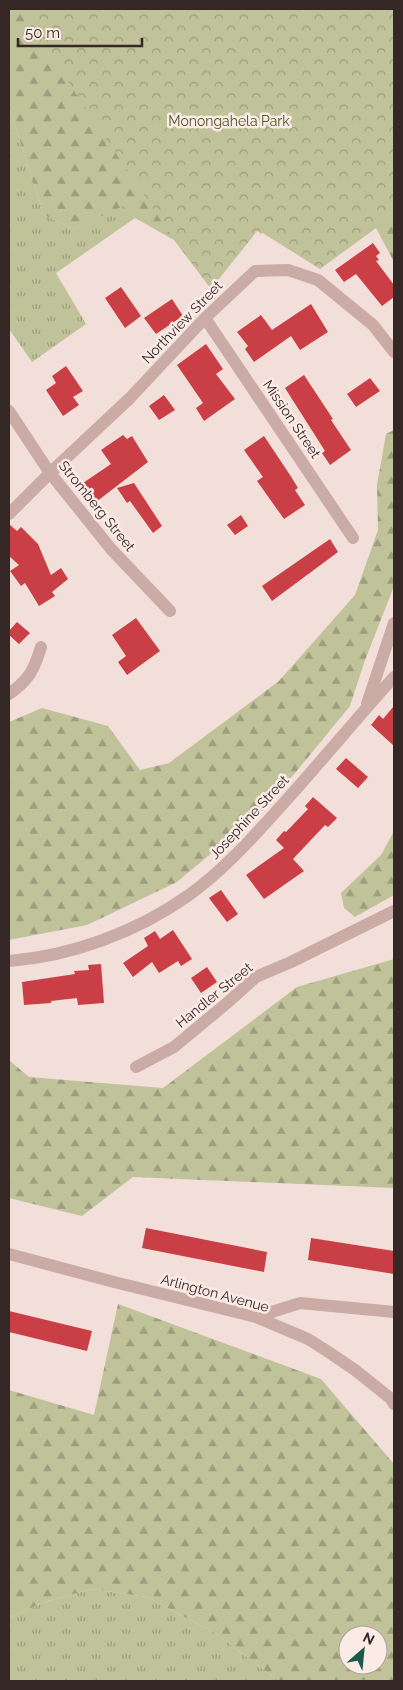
<svg xmlns="http://www.w3.org/2000/svg" width="403" height="1690" font-family="Raleway,sans-serif">
  <style>
    .grass { fill: url(#grass-tufts) }
    .forest { fill: url(#forest-firs); fill-rule: evenodd }
    .park { fill: url(#park-crowns) }
    .building { fill: #ca3f46 }
    .lines { fill: none; stroke-linecap: round; stroke-linejoin: round }
    .minor { stroke: #cbaba5; stroke-width: 12 }
    .labels { text-anchor: middle; stroke-width: 5; stroke-linejoin: round; paint-order: stroke }
    .park-label { font-size: 14px; fill: #525529; stroke: #faebe6 }
    .street-label { font-size: 14px; fill: #362727; stroke: #faebe6 }
  </style>
  <defs>
    <pattern id="grass-tufts" width="24" height="20" patternUnits="userSpaceOnUse" patternTransform="scale(1.25)"><rect width="24" height="20" fill="#c0c299"/><path d="M3 7l-1-3M5 7V3M7 7l1-3M15 17l-1-3M17 17v-4M19 17l1-3" fill="none" stroke="#9d9e7d"/></pattern>
    <pattern id="forest-firs" width="22" height="20" patternUnits="userSpaceOnUse" patternTransform="scale(1.25)"><rect width="22" height="20" fill="#c0c299"/><path d="M5 1l3.5 6h-7zM16 11l3.5 6h-7z" fill="#9d9e7d"/></pattern>
    <pattern id="park-crowns" width="20" height="18" patternUnits="userSpaceOnUse" patternTransform="scale(1.25)"><rect width="20" height="18" fill="#c0c299"/><path d="M2 6a3 3 0 1 1 6 0M12 15a3 3 0 1 1 6 0" fill="none" stroke="#9d9e7d"/></pattern>
  </defs>
  <rect width="100%" height="100%" fill="#f2dfd9"/>
  <!-- grass -->
  <path class="grass" d="M 9,107 L 44,215 L 74,229 L 123,205 L 135,218 L 56,273 L 86,324 L 32,362 L 9,329 Z
    M 92,1589 L 147,1597 L 215,1633 L 279,1681 L 9,1681 L 9,1618 L 44,1602 Z"/>
  <!-- forest -->
  <path class="forest" d="M 9,9 L 203,9 L 394,172 L 394,262 L 376,228 L 306,196 L 261,234 L 218,197 L 174,240 L 135,218 L 123,206 L 74,229 L 44,215 L 9,107 Z
    M 394,430 L 394,586 L 364,663 L 350,706 L 268,806 L 177,882 L 87,925 L 9,940 L 9,722 L 42,708 L 108,726 L 140,770 L 169,763 L 279,681 L 355,595 L 378,530 L 377,485 L 386,434 Z
    M 394,831 L 394,895 L 355,917 L 344,908 L 341,893 L 381,855 Z
    M 394,959 L 394,1188 L 133,1177 L 82,1216 L 9,1198 L 9,1060 L 29,1077 L 163,1088 L 297,987 Z
    M 118,1304 L 321,1379 L 394,1464 L 394,1681 L 279,1681 L 215,1633 L 147,1597 L 92,1589 L 44,1602 L 9,1618 L 9,1390 L 94,1415 ZM 348,1635 L 378,1635 L 378,1665 L 348,1665 Z"/>
  <!-- park -->
  <path class="park" d="M 19,9 L 394,9 L 394,215 L 320,269 L 258,230 L 211,289 L 174,240 Z"/>
  <!-- building -->
  <path class="building" d="M 373,243 L 380,253 L 376,256 L 379,260 L 376,261 L 394,285 L 394,297 L 382,306 L 356,274 L 344,282 L 335,270 Z
    M 121,287 L 141,316 L 125,328 L 105,298 Z
    M 172,299 L 183,316 L 156,334 L 144,318 Z
    M 311,304 L 328,332 L 300,350 L 291,336 L 254,362 L 245,349 L 248,346 L 237,332 L 261,315 L 272,330 Z
    M 206,344 L 223,369 L 216,374 L 235,399 L 204,421 L 196,408 L 203,403 L 177,365 Z
    M 66,366 L 83,391 L 73,397 L 79,405 L 63,416 L 46,390 L 56,383 L 52,376 Z
    M 304,375 L 333,419 L 331,420 L 351,450 L 330,465 L 322,453 L 325,451 L 285,388 Z
    M 370,378 L 380,391 L 356,407 L 347,394 Z
    M 164,395 L 175,410 L 159,420 L 149,406 Z
    M 123,435 L 127,439 L 132,436 L 148,462 L 96,502 L 83,483 L 111,464 L 101,450 Z
    M 264,436 L 290,475 L 298,488 L 295,490 L 305,505 L 284,519 L 257,481 L 263,477 L 244,450 Z
    M 134,483 L 162,526 L 153,533 L 130,501 L 127,503 L 117,488 Z
    M 241,515 L 248,526 L 235,535 L 227,525 Z
    M 9,524 L 17,531 L 21,527 L 38,544 L 51,575 L 61,568 L 68,579 L 52,592 L 55,596 L 39,606 L 25,583 L 21,586 L 10,571 L 19,565 L 9,556 Z
    M 330,539 L 338,552 L 272,601 L 262,586 Z
    M 136,618 L 160,651 L 127,675 L 118,662 L 126,656 L 112,635 Z
    M 17,622 L 30,633 L 19,644 L 9,635 L 9,631 Z
    M 394,706 L 394,746 L 371,725 L 379,715 L 383,719 Z
    M 346,758 L 368,777 L 358,788 L 336,769 Z
    M 313,797 L 337,818 L 328,827 L 325,825 L 293,859 L 304,871 L 264,899 L 246,875 L 284,848 L 276,840 L 284,831 L 286,832 L 308,809 L 305,806 Z
    M 221,890 L 238,914 L 227,922 L 209,898 Z
    M 173,930 L 192,959 L 181,966 L 178,961 L 159,973 L 152,962 L 133,977 L 123,963 L 148,946 L 144,938 L 155,931 L 160,939 Z
    M 101,964 L 104,1003 L 78,1005 L 77,998 L 51,1001 L 51,1003 L 24,1005 L 22,982 L 75,974 L 74,971 L 89,970 L 88,965 Z
    M 207,967 L 217,982 L 201,993 L 191,978 Z
    M 146,1228 L 267,1252 L 264,1272 L 142,1248 Z
    M 311,1238 L 394,1251 L 394,1274 L 308,1260 Z
    M 9,1311 L 92,1331 L 87,1351 L 9,1332 Z"/>
  <g class="lines">
    <!-- minor -->
    <path class="minor" d="M 205,318 L 353,538
      M 9,411 L 50,473 L 111,549 L 170,611
      M 9,514 L 50,473 L 130,398 L 205,318 L 255,271 L 288,270 L 318,280 L 373,325 L 394,352
      M 9,694 C 29,680 34,670 41,647
      M 367,704 L 394,623
      M 9,961 C 72,956 137,932 189,895 C 224,870 253,837 282,805 C 320,763 356,719 394,677
      M 136,1067 L 174,1047 L 227,1003 L 256,977 L 291,962 L 394,911
      M 9,1254 L 114,1282 L 256,1317 L 308,1339 L 327,1351 L 355,1370 L 390,1398 L 394,1404
      M 256,1317 L 300,1303 L 394,1312"/>
  </g>
  <g class="labels">
    <!-- park labels -->
    <g class="park-label">
      <text x="229" y="126">Monongahela Park</text>
    </g>
    <!-- street labels -->
    <g class="street-label">
      <text transform="translate(182 322) rotate(-46)" y="5">Northview Street</text>
      <text transform="translate(292 419) rotate(56)" y="5">Mission Street</text>
      <text transform="translate(97 506) rotate(51)" y="5">Stromberg Street</text>
      <text transform="translate(249 817) rotate(-47)" y="5">Josephine Street</text>
      <text transform="translate(214 995) rotate(-39)" y="5">Handler Street</text>
      <text transform="translate(215 1293) rotate(15)" y="5">Arlington Avenue</text>
    </g>
  </g>
  <!-- border -->
  <rect width="403" height="1690" fill="none" stroke="#362727" stroke-width="20"/>
  <!-- north arrow -->
  <g transform="translate(363 1650) rotate(27)"><circle r="24" fill="#faebe6" stroke="#ac9d9a"/>
  <path d="M0-4L9 19L0 12L-9 19Z" fill="#1b594b"/>
  <text y="-8" font-size="14" font-weight="bold" text-anchor="middle" fill="#362727">N</text>
  </g>
  <!-- scale -->
  <path d="M18 38v8h124v-8" fill="none" stroke="#362727" stroke-width="2.5"/>
  <text x="25" y="38" font-size="15" fill="#362727" stroke="#faebe6" stroke-width="4" paint-order="stroke">50 m</text>
</svg>
